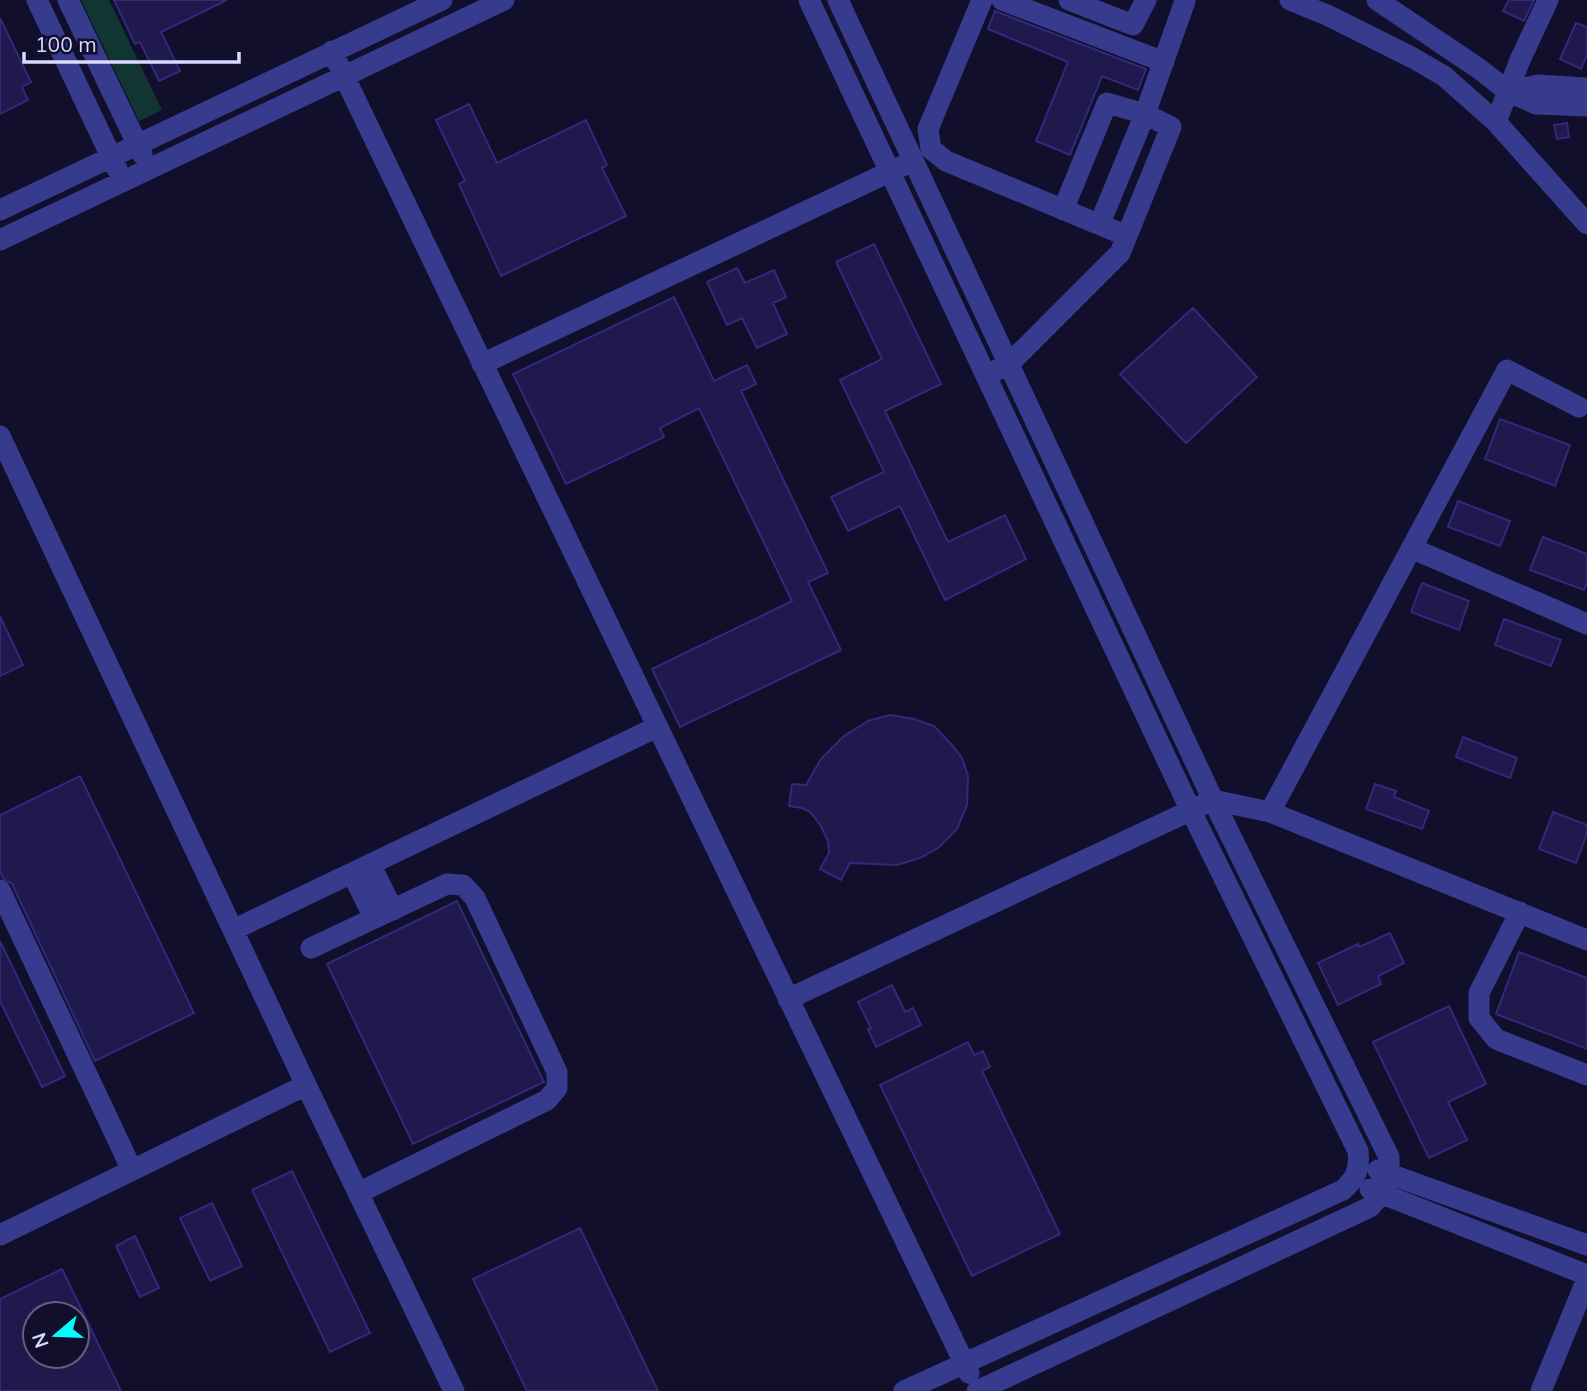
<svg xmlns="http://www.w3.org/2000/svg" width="1587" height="1391" font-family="Mulish,sans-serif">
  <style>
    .green { fill: #113631 }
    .building { fill: #1f194e; stroke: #32297b; stroke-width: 2; fill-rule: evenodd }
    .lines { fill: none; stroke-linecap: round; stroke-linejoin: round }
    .minor { stroke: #363b8d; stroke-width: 21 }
  </style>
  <rect width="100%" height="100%" fill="#110f2b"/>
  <!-- green -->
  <path class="green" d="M 81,0 L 109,0 L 162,110 L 139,121 Z"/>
  <!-- building -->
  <path class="building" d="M 114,0 L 227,0 L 161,32 L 180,71 L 159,81 L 140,42 L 135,44 Z
    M 1509,0 L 1534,0 L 1524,21 L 1503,11 Z
    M 995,11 L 1146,69 L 1138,90 L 1102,76 L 1070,155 L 1036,141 L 1068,62 L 988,29 Z
    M 0,18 L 31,82 L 22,87 L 28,100 L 0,114 Z
    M 1576,23 L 1587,27 L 1587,55 L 1581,69 L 1560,59 Z
    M 469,104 L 497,163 L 586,120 L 607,165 L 602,168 L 626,216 L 501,276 L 459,184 L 465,181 L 436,120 Z
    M 1567,123 L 1569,137 L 1557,139 L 1554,125 Z
    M 874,244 L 941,384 L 885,411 L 948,542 L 1005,515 L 1026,559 L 945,600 L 900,506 L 848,531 L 831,497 L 884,472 L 840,380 L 882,359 L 836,262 Z
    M 737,268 L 745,283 L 774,270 L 786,297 L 773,303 L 787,334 L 757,348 L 742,318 L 727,325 L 707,282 Z
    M 674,297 L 714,381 L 747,365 L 756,384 L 741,391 L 828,573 L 808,582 L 841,650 L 680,727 L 652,669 L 792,601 L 699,408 L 660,428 L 664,437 L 566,484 L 513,374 Z
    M 1193,308 L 1257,377 L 1186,443 L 1120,374 Z
    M 1500,419 L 1570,445 L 1555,486 L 1485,459 Z
    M 1458,501 L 1510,521 L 1500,546 L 1448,527 Z
    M 1543,537 L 1587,554 L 1587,582 L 1584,590 L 1530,570 Z
    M 1422,583 L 1469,601 L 1459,630 L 1411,612 Z
    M 0,616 L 23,665 L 0,676 Z
    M 1504,619 L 1561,640 L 1551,666 L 1495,645 Z
    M 890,715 L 914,719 L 934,726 L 951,744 L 962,758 L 968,776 L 967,805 L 957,829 L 938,848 L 920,858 L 897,865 L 850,863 L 841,880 L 820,869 L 829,853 L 828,841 L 821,826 L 811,813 L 802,808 L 789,806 L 792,784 L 806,785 L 821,759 L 844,736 L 868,721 Z
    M 1463,737 L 1517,758 L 1510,778 L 1456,757 Z
    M 80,776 L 194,1013 L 95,1061 L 12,884 L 3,878 L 0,871 L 0,815 Z
    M 1375,784 L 1396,791 L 1394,797 L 1429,811 L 1422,829 L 1366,809 Z
    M 1553,812 L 1587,825 L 1587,833 L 1576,863 L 1539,849 Z
    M 457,901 L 544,1082 L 413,1144 L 327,964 Z
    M 1390,933 L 1404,963 L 1378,976 L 1381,984 L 1338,1005 L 1318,963 L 1358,944 L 1359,947 Z
    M 0,941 L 65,1076 L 42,1087 L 0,1001 Z
    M 1519,952 L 1587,978 L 1587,1049 L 1496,1014 Z
    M 892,985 L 905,1012 L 913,1008 L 921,1025 L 876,1047 L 868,1029 L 871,1028 L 858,1002 Z
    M 1449,1006 L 1486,1084 L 1448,1102 L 1467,1140 L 1429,1158 L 1373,1042 Z
    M 968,1042 L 974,1055 L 983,1051 L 990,1067 L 982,1071 L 1060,1234 L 972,1276 L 880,1085 Z
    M 292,1171 L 370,1333 L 330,1352 L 252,1190 Z
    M 212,1203 L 242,1266 L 210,1281 L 180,1218 Z
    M 580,1228 L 658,1391 L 527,1391 L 473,1279 Z
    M 135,1236 L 159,1288 L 140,1297 L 116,1246 Z
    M 62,1269 L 121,1391 L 0,1391 L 0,1299 ZM 35,1314 L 77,1314 L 77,1356 L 35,1356 Z"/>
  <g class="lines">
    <!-- minor -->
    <path class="minor" d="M 37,0 L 117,169
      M 68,0 L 142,154
      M 809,0 L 1191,811 L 1358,1151 C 1360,1169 1356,1178 1343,1190 L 904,1391
      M 838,0 L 1213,800 L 1389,1157 C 1390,1179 1385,1191 1370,1207 L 977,1391
      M 982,0 L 928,129 L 931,149 L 946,161 L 1127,236
      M 1002,0 L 1164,62
      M 1069,0 L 1133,25 L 1146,0
      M 1290,0 L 1327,15 L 1413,58 L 1444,76 L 1496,122 L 1587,224
      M 1377,0 L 1478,68 L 1509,92
      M 332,51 L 969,1373
      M 1587,88 L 1538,85 L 1509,92 L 1536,104 L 1587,106
      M 1496,122 L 1520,60 L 1548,0
      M 0,210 L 442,0
      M 1100,223 L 1145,114 L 1185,1
      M 0,240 L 504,0
      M 482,364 L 902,166
      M 997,370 L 1009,364 L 1120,253 L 1171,127 L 1145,114 L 1107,103 L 1063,210
      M 0,436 L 306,1085 L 454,1391
      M 1411,548 L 1587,624
      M 1270,812 L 1507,370 L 1579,407
      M 370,864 L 393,910
      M 352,873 L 374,918
      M 0,890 L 132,1170
      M 1520,912 L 1479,993 L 1479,1018 L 1496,1039 L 1587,1075
      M 233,930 L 657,727
      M 311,948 L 447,884 L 463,885 L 475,898 L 557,1072 L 557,1088 L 547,1100 L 358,1193
      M 788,999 L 1213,800 L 1270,812 L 1587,940
      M 1378,1170 L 1587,1245
      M 1370,1189 L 1587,1275
      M 0,1235 L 306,1085
      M 1541,1391 L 1587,1279"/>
  </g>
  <!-- north arrow -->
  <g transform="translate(56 1335) rotate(251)"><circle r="33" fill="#110f2b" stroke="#616080" stroke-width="2"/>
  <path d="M0-5L12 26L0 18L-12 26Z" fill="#05fdff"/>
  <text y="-10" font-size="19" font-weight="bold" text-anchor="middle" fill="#dad9ff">N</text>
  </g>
  <!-- scale -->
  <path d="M24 52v10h215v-10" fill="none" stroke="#dad9ff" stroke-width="3.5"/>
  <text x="35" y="52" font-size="21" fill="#dad9ff" stroke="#110f2b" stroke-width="5" paint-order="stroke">100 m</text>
</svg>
